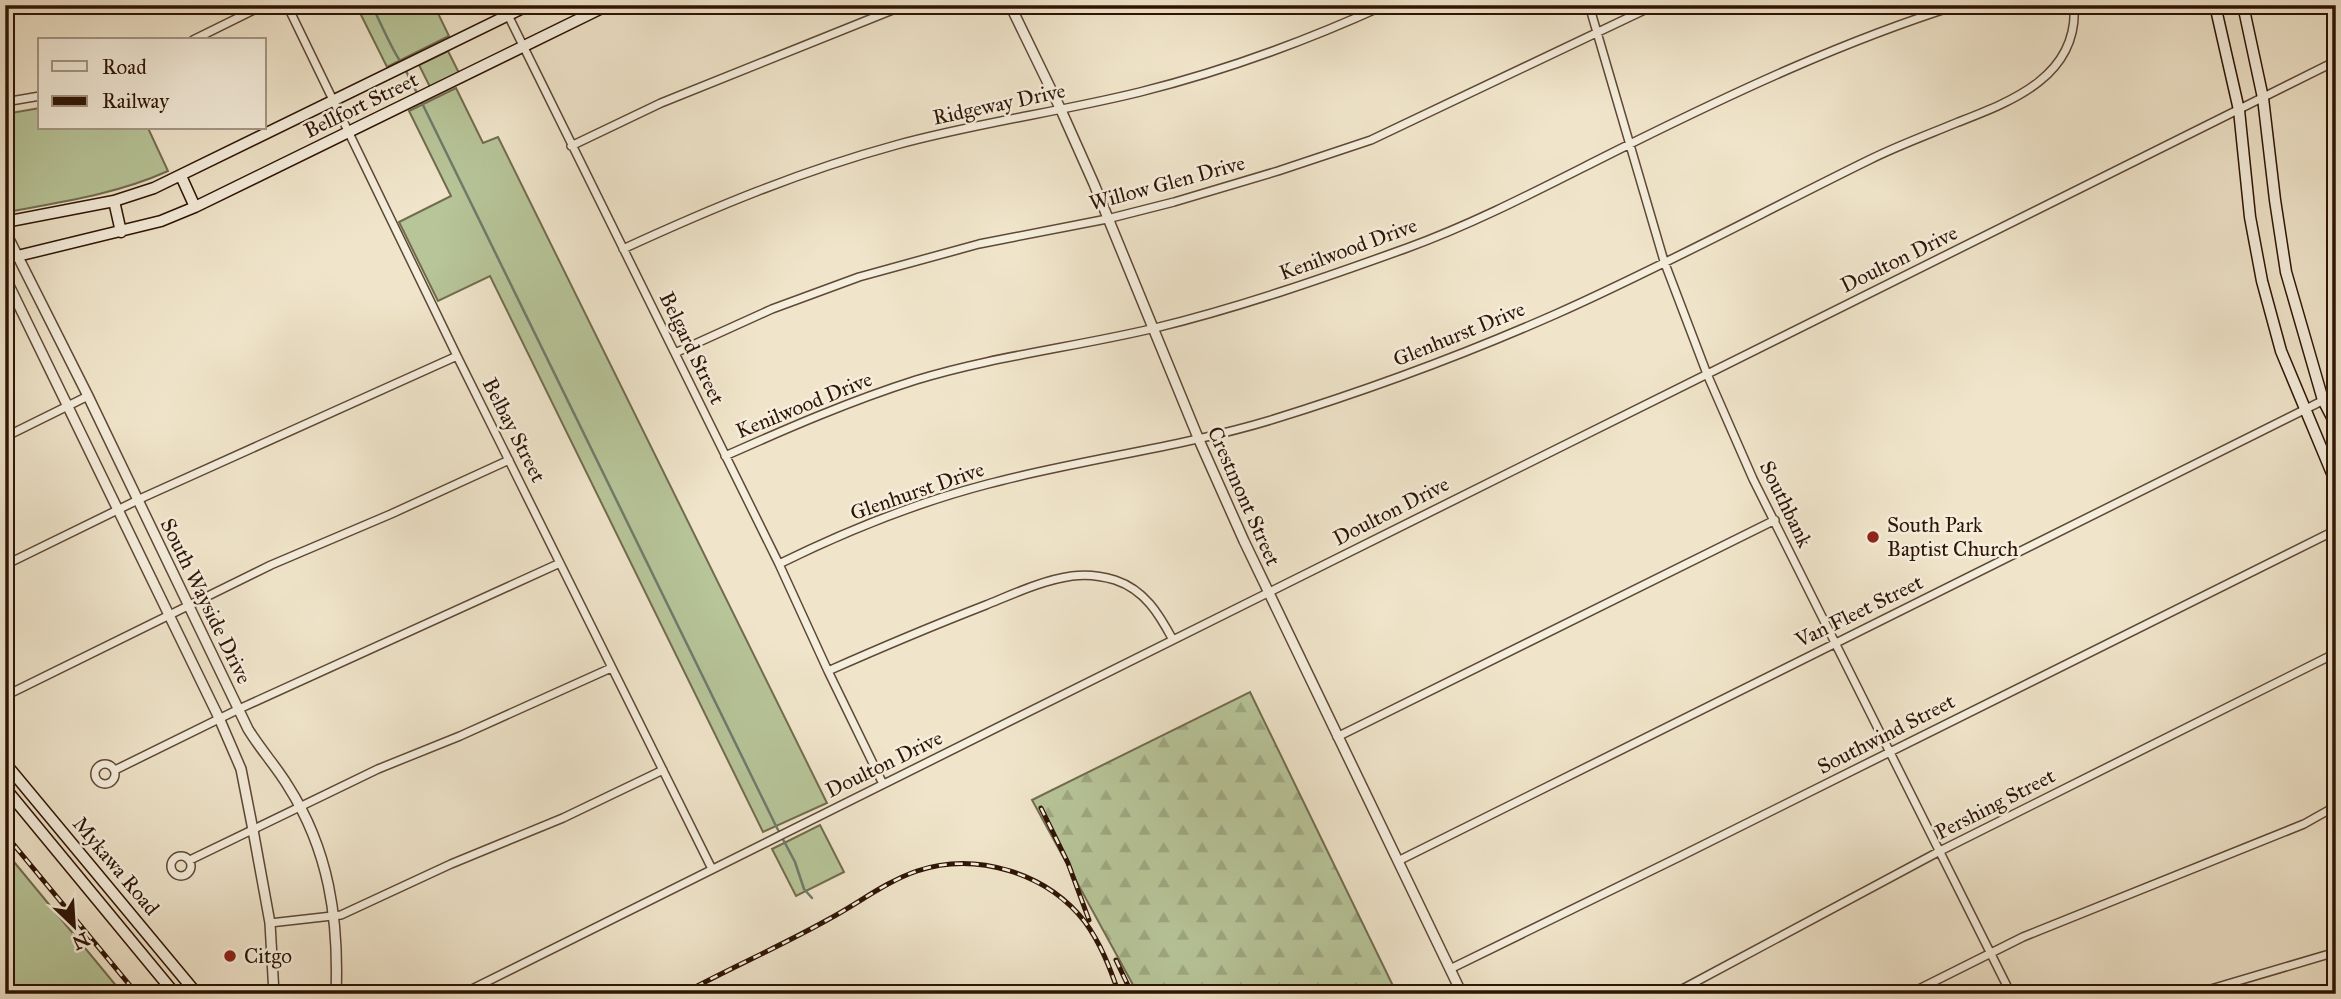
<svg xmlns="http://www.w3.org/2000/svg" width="2341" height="999" font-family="'IM FELL Great Primer',serif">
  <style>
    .grass { fill: #b7c599; stroke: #726c4f; stroke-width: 2 }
    .forest { fill: url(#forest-firs); stroke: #726c4f; stroke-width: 2 }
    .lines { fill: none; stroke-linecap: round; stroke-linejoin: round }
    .stream { stroke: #6f7b6d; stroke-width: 2.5 }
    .minor-casing { stroke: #5e4836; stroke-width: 10 }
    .tertiary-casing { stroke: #5e4836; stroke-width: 12 }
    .secondary-casing { stroke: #2e1405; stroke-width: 13 }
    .minor { stroke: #f5eedd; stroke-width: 7 }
    .tertiary { stroke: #f5eedd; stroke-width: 9 }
    .secondary { stroke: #f5eedd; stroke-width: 10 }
    .rail-casing { stroke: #2e1405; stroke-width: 5 }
    .rail { stroke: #f5eedd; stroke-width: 2.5; stroke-dasharray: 8; stroke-linecap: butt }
    .poi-dot { fill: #8f2418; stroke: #f5eedd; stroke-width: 2.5 }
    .labels { text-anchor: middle; stroke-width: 5; stroke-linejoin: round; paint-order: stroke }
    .street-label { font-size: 21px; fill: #2e1405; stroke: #f5eedd }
    .poi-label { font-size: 21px; fill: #2e1405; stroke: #f5eedd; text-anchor: start }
  </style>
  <defs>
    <pattern id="forest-firs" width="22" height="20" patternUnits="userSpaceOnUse" patternTransform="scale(1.75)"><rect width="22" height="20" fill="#b7c599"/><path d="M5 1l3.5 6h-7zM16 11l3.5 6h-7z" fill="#9ea882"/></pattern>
  </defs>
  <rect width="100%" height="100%" fill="#f0e5cb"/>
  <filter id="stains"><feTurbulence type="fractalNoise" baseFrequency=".00286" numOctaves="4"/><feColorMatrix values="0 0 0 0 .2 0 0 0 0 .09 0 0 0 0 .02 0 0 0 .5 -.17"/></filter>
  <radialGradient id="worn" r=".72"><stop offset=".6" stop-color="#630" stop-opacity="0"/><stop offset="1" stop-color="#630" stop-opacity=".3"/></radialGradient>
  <!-- grass -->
  <path class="grass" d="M 356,5 L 434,5 L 449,36 L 387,67 Z
    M 448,51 L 459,73 L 430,87 L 419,65 Z
    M 456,88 L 483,143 L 498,137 L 827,803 L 763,832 L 490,276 L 438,301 L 399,222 L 451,196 L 409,111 Z
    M 40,108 L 40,128 L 148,128 L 168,171 C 117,194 62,202 7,212 L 5,114 Z
    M 820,825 L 844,872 L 796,896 L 772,849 Z
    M 5,851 L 123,994 L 5,994 Z"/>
  <!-- forest -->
  <path class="forest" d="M 1250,692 L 1397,994 L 1138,994 L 1032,800 Z"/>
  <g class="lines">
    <!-- stream -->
    <path class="stream" d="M 372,5 C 377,16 397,59 402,63
      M 405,69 L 418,95
      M 421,101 L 776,826 L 795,862 L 804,889 L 812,898"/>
    <!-- minor casing -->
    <g class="minor-casing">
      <path id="minor" d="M 287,5 L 457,356 L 712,869
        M 503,5 L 779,564 L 828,671 L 883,784
        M 1589,5 L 1664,261 L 1707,374 L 1753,479 L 2011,994
        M 193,40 L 264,5
        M 5,102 L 40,96
        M 571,146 L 661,103 L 905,5
        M 623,249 C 712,208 801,171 896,145 C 976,123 1059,112 1140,92 C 1224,71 1306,41 1385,5
        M 675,353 L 772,309 L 859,277 L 979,244 L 1107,219 L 1174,202 L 1278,171 L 1371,140 L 1655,5
        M 5,437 L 88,396
        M 725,456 C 788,428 850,401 916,380 C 994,356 1076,347 1155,328 C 1241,307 1324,278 1407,248 C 1484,220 1557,180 1630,144 C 1737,91 1844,41 1958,5
        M 779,564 C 846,531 915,503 988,484 C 1082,459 1178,448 1271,420 C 1368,390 1463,355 1556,314 C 1662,267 1765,211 1869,160 C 1897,146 1927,135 1956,123 C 2010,102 2079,77 2074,5
        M 5,565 L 144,497 L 457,356
        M 828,671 C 880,648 932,626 986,605 C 1013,594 1043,580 1072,576 C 1086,574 1102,576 1115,580 C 1145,590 1159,614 1173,640
        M 5,696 L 271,565 L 391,514 L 509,460
        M 1337,737 L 1775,520
        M95 774a10 10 0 1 1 20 0a10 10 0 1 1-20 0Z
        M 115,770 L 239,709 L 560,563
        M171 866a10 10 0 1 1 20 0a10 10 0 1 1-20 0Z
        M 190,860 L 378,769 L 460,736 L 611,668
        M 1398,861 L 2336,394
        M 270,923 L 341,915 L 451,864 L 563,818 L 663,770
        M 1450,969 L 1679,857 L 2336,530
        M 462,994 L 2336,61
        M 1673,994 L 1940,851 L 2336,653
        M 1909,994 L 2023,937 L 2304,824 L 2336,806
        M 2194,994 L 2336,952"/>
    </g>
    <!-- tertiary casing -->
    <g class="tertiary-casing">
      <path id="tertiary" d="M 1010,5 L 1061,110 L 1094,184 L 1199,440 L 1244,541 L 1462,994
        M 5,231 L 88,396 L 248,729 C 260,749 276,766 288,786 C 329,850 339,919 336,994
        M 5,277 L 219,718 L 241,769 L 253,830 L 270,923 L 274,994"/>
    </g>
    <!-- secondary casing -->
    <g class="secondary-casing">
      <path id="secondary" d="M 2215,5 L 2239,110 L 2250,217 L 2262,281 L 2281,351 L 2336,483
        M 2243,5 L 2263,98 L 2275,200 L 2286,272 L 2323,400 L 2336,425
        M 181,176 L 195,207
        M 114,201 L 121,232
        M 5,222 L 114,201 L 154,188 L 529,5
        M 5,259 L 161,221 L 195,207 L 608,5
        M 5,763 L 197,994
        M 5,788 L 175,994"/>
    </g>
    <!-- minor -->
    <use href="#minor" class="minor"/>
    <!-- tertiary -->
    <use href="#tertiary" class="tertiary"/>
    <!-- secondary -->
    <use href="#secondary" class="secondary"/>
    <!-- rail casing -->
    <g class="rail-casing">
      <path id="rail" d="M 1041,808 L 1068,863 L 1089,920
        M 5,834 L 137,994
        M 1116,960 L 1132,994
        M 682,994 C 730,968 781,946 829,919 C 859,903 885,882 917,871 C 976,851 1047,873 1085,922 C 1101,944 1110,968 1119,994"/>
    </g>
    <!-- rail -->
    <use href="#rail" class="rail"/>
  </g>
  <!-- markers -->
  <g class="poi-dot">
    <circle cx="1873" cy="537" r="7"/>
    <circle cx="230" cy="956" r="7"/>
  </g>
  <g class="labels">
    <!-- street labels -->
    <g class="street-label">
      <text transform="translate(999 104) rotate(-12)" y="7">Ridgeway Drive</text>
      <text transform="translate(361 105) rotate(-26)" y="7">Bellfort Street</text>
      <text transform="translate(1167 183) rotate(-15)" y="7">Willow Glen Drive</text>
      <text transform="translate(1348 249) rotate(-20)" y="7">Kenilwood Drive</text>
      <text transform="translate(1899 259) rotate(-26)" y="7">Doulton Drive</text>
      <text transform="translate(1459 334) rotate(-22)" y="7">Glenhurst Drive</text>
      <text transform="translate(692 348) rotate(64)" y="7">Belgard Street</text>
      <text transform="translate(804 405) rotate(-22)" y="7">Kenilwood Drive</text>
      <text transform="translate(514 430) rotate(63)" y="7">Belbay Street</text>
      <text transform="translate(917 491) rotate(-19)" y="7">Glenhurst Drive</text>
      <text transform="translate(1244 496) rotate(66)" y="7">Crestmont Street</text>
      <text transform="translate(1786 504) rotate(64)" y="7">Southbank</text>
      <text transform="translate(1391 511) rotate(-27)" y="7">Doulton Drive</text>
      <text transform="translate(206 601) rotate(64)" y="7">South Wayside Drive</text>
      <text transform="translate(1859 611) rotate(-26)" y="7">Van Fleet Street</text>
      <text transform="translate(1886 734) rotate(-27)" y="7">Southwind Street</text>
      <text transform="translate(884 764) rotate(-26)" y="7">Doulton Drive</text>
      <text transform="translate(1995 804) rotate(-27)" y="7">Pershing Street</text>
      <text transform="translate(116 866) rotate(50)" y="7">Mykawa Road</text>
    </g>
    <!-- poi labels -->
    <g class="poi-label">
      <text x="1887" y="532">South Park<tspan x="1887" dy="24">Baptist Church</tspan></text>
      <text x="244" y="963">Citgo</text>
    </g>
  </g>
  <!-- margin -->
  <rect width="2341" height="999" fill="none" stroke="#f0e5cb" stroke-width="28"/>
  <rect x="7" y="7" width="2327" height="985" fill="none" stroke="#2e1405" stroke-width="3.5"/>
  <rect x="14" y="14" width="2313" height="971" fill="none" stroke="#2e1405" stroke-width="2"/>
  <!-- legend -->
  <rect x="38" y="38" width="228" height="91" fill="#f5eedd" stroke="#a59787" stroke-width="2"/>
  <rect x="52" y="61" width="35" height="10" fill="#f5eedd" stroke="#a59787" stroke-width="2"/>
  <text x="102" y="74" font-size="21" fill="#2e1405">Road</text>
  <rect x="52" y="96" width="35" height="10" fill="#2e1405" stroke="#a59787" stroke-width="2"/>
  <text x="102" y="108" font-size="21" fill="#2e1405">Railway</text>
  <!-- north arrow -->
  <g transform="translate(74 926) rotate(155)" stroke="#f5eedd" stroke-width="5" paint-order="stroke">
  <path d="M0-5L12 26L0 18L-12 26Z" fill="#2e1405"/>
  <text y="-10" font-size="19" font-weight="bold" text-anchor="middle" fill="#2e1405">N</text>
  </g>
  <rect width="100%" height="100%" filter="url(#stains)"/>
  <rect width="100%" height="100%" fill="url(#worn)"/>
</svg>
